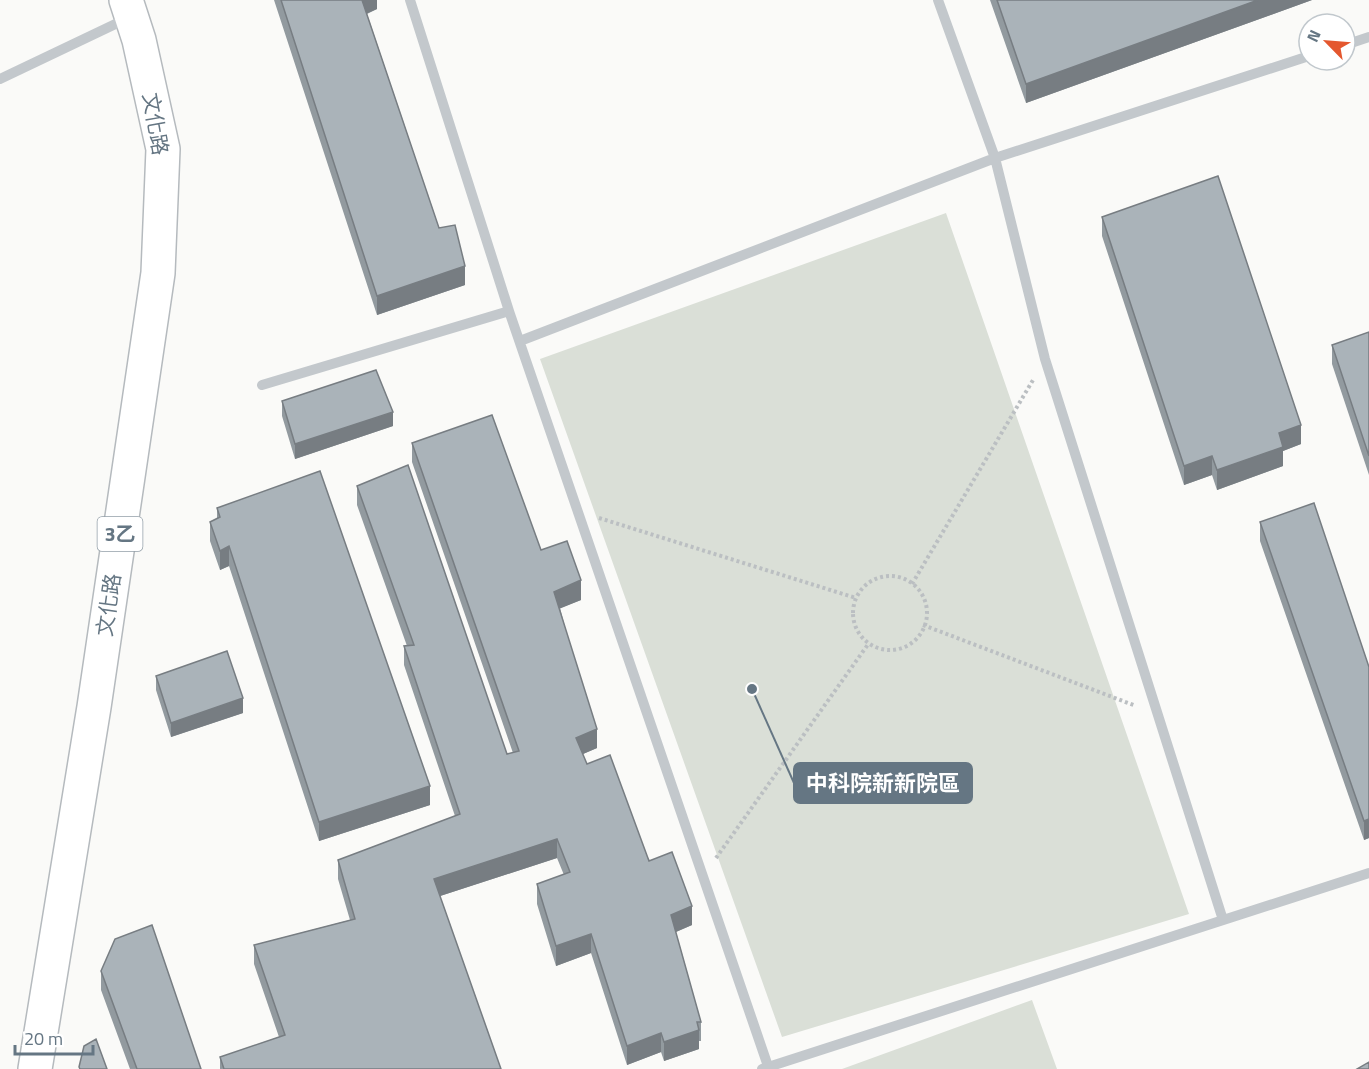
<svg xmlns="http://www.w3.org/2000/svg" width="1369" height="1069" font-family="'Titillium Web','Noto Sans TC',sans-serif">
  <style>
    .green { fill: #dadfd7 }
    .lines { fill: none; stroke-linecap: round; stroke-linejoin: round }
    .primary-casing { stroke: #b5babe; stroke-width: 36 }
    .path { stroke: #bbbfc2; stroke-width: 4; stroke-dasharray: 3 3; stroke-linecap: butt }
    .service { stroke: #c3c8cc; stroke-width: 10 }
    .primary { stroke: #fff; stroke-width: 33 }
    .wall { fill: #929a9f }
    .shaded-wall { fill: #777d82 }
    .building { fill: #aab3b9; stroke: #777d82; stroke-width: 1.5 }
    .labels { text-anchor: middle; stroke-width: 6; stroke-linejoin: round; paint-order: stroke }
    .shield { fill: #fff; stroke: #939fa8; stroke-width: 1.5 }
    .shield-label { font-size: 20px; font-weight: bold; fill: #657683 }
    .street-label { font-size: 21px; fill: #657683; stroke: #fff }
    .leader { fill: none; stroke: #657683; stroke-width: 2 }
    .callout-dot { fill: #657683; stroke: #fff; stroke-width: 2 }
    .callout { fill: #657683; stroke: #657683; stroke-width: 2 }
    .callout-label { font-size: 22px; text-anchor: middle; font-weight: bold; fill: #fff }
  </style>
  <rect width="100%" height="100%" fill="#fafaf8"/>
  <!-- green -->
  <path class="green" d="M 946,213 L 1189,914 L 782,1037 L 540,359 Z
    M 1032,1000 L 1057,1069 L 842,1069 Z"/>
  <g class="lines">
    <!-- primary casing -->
    <g class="primary-casing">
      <path id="primary" d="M 35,1069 L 94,707 L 158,273 L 163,149 L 139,40 L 126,0"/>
    </g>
    <!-- path -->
    <path class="path" d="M 599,518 L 856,598
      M853 613a37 37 0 1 1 74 0a37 37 0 1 1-74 0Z
      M 912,584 L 1033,380
      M 923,625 L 1136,706
      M 716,858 L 869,643"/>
    <!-- service -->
    <path class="service" d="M 410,0 L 509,311 L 769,1069
      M 938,0 L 995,158 L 1045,359 L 1223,920
      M 1345,45 L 1369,37
      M 0,79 L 128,18
      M 520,341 L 995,158 L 1309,56
      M 262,385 L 509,311
      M 762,1069 L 1369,873"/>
    <!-- primary -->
    <use href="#primary" class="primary"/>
  </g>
  <!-- wall -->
  <path class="wall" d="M 274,0 L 377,0 L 377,9 L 367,14 L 439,228 L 465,285 L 377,315 Z
    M 990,0 L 1312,0 L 1026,103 Z
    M 1102,217 L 1301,444 L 1283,451 L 1283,466 L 1217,490 L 1212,475 L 1184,485 L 1102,236 Z
    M 1369,332 L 1369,475 L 1332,364 L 1332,345 Z
    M 282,401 L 393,426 L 295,459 L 282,416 Z
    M 412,443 L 541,550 L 581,600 L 560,608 L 597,748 L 583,754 L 587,764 L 692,925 L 676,932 L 701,1022 L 701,1041 L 699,1041 L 699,1049 L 664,1061 L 661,1052 L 627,1065 L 591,953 L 556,966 L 537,904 L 537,884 L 564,875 L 557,858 L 440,896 L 501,1069 L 220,1069 L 220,1057 L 279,1037 L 254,964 L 254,945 L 350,920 L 338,879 L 338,860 L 455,816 L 404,665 L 404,646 L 407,646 L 357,505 L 357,486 L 507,754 L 513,753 L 412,462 Z
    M 217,508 L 430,805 L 319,841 L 229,566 L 220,570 L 210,541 L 210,522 L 217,519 Z
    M 1260,522 L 1369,667 L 1369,838 L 1364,840 L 1260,541 Z
    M 156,676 L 243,713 L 171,737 L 156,690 Z
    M 101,971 L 201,1069 L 130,1069 L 101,990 Z"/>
  <!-- shaded-wall -->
  <path class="shaded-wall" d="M 361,0 L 377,0 L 377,9 L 361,16 Z
    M 1258,0 L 1312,0 L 1026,103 L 1026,84 Z
    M 465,266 L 465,285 L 377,315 L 377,296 Z
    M 393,412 L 393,426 L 295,459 L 295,444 Z
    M 1301,425 L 1301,444 L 1283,451 L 1283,466 L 1217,490 L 1217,470 L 1279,433 Z
    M 1212,456 L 1212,475 L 1184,485 L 1184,466 Z
    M 229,546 L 229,566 L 220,570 L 220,551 Z
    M 581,580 L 581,600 L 554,611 L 554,592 Z
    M 243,698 L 243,713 L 171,737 L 171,723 Z
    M 597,729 L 597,748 L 576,757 L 576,738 Z
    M 430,786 L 430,805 L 319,841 L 319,822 Z
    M 1369,819 L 1369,838 L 1364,840 L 1364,821 Z
    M 557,839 L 557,858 L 434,898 L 434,879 Z
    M 692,906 L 692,925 L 671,934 L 671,915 Z
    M 591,934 L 591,953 L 556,966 L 556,946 Z
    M 699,1030 L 699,1049 L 664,1061 L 664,1042 Z
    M 661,1033 L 661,1052 L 627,1065 L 627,1046 Z"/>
  <!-- building -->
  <path class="building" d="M 281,0 L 362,0 L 439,228 L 455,225 L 465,266 L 377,296 Z
    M 997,0 L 1258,0 L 1026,84 Z
    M 1218,176 L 1301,425 L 1279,433 L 1283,447 L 1217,470 L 1212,456 L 1184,466 L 1102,217 Z
    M 1369,332 L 1369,456 L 1332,345 Z
    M 376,370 L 393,412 L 295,444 L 282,401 Z
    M 492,415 L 541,550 L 567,541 L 581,580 L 554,592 L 597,729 L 576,738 L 587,764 L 610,755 L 649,861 L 672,852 L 692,906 L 671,915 L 701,1022 L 697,1022 L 699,1030 L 664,1042 L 661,1033 L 627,1046 L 591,934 L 556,946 L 537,884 L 570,872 L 557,839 L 434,879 L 501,1069 L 224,1069 L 220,1057 L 285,1035 L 254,945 L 355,919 L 338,860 L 460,814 L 404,646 L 414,645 L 357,486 L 408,465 L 507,754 L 519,751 L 412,443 Z
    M 320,471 L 430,786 L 319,822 L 229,546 L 220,551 L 210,522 L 220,517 L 217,508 Z
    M 1314,503 L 1369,667 L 1369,819 L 1364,821 L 1260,522 Z
    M 227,651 L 243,698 L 171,723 L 156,676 Z
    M 152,925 L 201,1069 L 137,1069 L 101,971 L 115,939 Z
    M 96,1039 L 107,1069 L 80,1069 L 79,1067 L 84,1046 Z
    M 1369,1062 L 1369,1069 L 1357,1069 Z"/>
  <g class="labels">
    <!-- shield labels -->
    <rect class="shield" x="97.5" y="517" width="45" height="34" rx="4.5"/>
    <g class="shield-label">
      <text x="120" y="541">3乙</text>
    </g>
    <!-- street labels -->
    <g class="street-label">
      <text transform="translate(155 124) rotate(80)" y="7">文化路</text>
      <text transform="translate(109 605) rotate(-82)" y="7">文化路</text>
    </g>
  </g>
  <!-- callouts -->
  <path class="leader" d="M752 689L794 783"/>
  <circle class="callout-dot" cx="752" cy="689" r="6"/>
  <rect class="callout" x="794" y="763" width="178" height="40" rx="6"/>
  <g class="callout-label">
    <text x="883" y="791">中科院新新院區</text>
  </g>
  <!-- north arrow -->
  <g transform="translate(1327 42) rotate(295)"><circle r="28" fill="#ffffff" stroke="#c1c8cd" stroke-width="1.5"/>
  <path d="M0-4.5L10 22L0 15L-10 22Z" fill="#e4572e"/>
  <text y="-9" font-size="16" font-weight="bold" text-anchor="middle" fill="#657683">N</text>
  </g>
  <!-- scale -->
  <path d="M15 1045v9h78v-9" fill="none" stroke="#657683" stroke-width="3"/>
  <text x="24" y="1045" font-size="18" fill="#657683" stroke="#ffffff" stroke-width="4.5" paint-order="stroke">20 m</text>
</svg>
